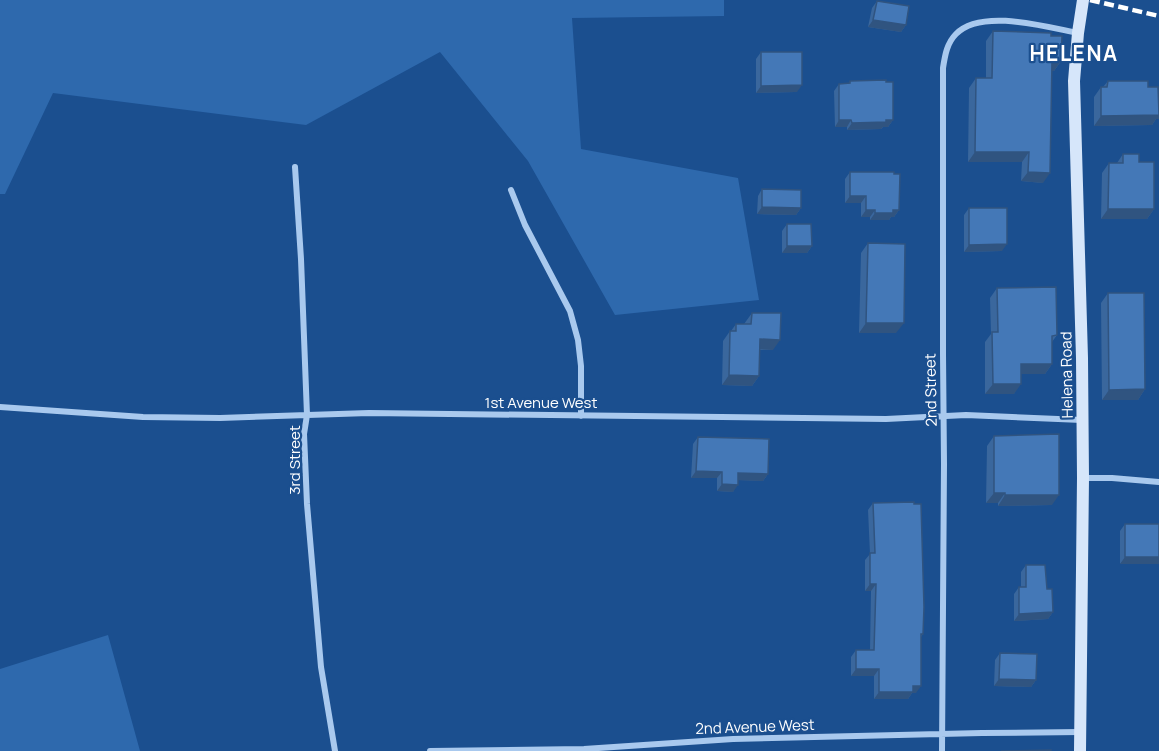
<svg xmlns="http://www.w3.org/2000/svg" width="1159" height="751" font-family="Manrope,sans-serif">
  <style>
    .green { fill: #2e69ad }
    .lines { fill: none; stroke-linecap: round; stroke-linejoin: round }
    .minor { stroke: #a9c9ee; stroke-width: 6 }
    .secondary { stroke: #d6e6fa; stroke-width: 12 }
    .rail { stroke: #fff; stroke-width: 4.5; stroke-dasharray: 10 4.5; stroke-linecap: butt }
    .wall { fill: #3a679d }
    .shaded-wall { fill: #305480 }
    .building { fill: #4478b7; stroke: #305480; stroke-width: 1.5 }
    .labels { text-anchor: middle; stroke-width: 4.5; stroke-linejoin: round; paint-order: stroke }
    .street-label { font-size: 15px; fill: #fff; stroke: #1b4f8f }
    .district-label { font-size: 21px; font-weight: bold; letter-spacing: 1.5px; fill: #fff; stroke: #1b4f8f }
  </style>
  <rect width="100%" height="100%" fill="#1b4f8f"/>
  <!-- green -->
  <path class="green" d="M 0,0 L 724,0 L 724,16 L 572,18 L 581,149 L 738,178 L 759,300 L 615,315 L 528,161 L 440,52 L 306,125 L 53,93 L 5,194 L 0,194 Z
    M 108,635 L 140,751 L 0,751 L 0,669 Z"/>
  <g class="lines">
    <!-- minor -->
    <path class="minor" d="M 295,167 L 301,259 L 307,415 L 304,434 L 307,504 L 321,667 L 335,751
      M 511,190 L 525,225 L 570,311 L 578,340 L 581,366 L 581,416
      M 0,407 L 143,417 L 220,418 L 369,413 L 886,419 L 966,415 L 1082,420
      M 1083,478 L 1112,478 L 1159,482
      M 430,751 L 584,749 L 733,739 L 982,733 L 1080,732
      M 942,751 L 944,464 L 943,354 L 943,68 C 945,55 947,43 956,34 C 981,8 1047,27 1078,33"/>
    <!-- secondary -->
    <path class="secondary" d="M 1080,751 L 1083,478 L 1082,358 L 1074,81 L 1078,33 L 1083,0"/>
    <!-- rail -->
    <path class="rail" d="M 1090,0 L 1159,16"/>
  </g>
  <!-- wall -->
  <path class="wall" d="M 877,1 L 906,25 L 901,32 L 868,27 L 872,8 Z
    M 993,31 L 1051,36 L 1061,61 L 1054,71 L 1051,70 L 1043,183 L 1021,181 L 1022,162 L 968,162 L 969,88 L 976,78 L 986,78 L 986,41 Z
    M 761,52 L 797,92 L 756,93 L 756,59 Z
    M 850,81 L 893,120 L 888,127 L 883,127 L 881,129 L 847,130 L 847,127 L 835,127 L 834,91 L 839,84 L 848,84 Z
    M 1108,81 L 1156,119 L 1152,125 L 1094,126 L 1094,97 L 1101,87 L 1103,87 Z
    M 1123,154 L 1139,162 L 1154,209 L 1147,219 L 1101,219 L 1102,173 L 1109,163 L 1117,163 Z
    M 850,172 L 899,210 L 894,217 L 891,217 L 889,220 L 870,220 L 870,217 L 861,217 L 861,203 L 845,203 L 845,179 Z
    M 762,189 L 801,208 L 796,215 L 757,214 L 758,196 Z
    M 969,208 L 1002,251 L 964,252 L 964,215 Z
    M 787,224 L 812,246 L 807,253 L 782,253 L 782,231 Z
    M 868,243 L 896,333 L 859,333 L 861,253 Z
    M 997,288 L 1057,335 L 1052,342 L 1052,364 L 1045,374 L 1021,374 L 1014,394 L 985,394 L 985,342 L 991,334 L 990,298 Z
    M 1108,293 L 1145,389 L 1138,400 L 1102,400 L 1101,303 Z
    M 752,313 L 773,350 L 760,350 L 759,376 L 752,386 L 722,385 L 723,341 L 730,331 L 731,331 L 736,324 L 744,324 Z
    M 994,436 L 1052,505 L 998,506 L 998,503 L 986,503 L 987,446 Z
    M 698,437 L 768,474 L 763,481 L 738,480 L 733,492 L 717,491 L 717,478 L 691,478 L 693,444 Z
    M 873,503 L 923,634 L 921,637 L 916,693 L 912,693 L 908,699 L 874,699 L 874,676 L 851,676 L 851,657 L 856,650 L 870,650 L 871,591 L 865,591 L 865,560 L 870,554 L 868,510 Z
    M 1125,524 L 1159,524 L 1120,564 L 1120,531 Z
    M 1026,565 L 1047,589 L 1053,612 L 1048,619 L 1014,621 L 1014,594 L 1019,587 L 1021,587 L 1021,572 Z
    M 1000,653 L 1036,680 L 1031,687 L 994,686 L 995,660 Z"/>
  <!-- shaded-wall -->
  <path class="shaded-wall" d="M 873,20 L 906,25 L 901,32 L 868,27 Z
    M 1052,60 L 1061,61 L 1054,71 L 1045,70 Z
    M 802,85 L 797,92 L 756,93 L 761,86 Z
    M 1159,109 L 1159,119 L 1156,119 L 1152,125 L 1094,126 L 1101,116 Z
    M 839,120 L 851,120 L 847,127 L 835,127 Z
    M 886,120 L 893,120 L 888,127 L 883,127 L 881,129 L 847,130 L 852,123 Z
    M 975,152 L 1029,152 L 1022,162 L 968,162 Z
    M 1028,172 L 1050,173 L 1043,183 L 1021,181 Z
    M 850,196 L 866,196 L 861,203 L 845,203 Z
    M 762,207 L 801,208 L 796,215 L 757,214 Z
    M 1108,209 L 1154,209 L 1147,219 L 1101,219 Z
    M 866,210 L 875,210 L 870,217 L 861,217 Z
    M 893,210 L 899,210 L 894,217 L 891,217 L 889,220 L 870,220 L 875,213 Z
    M 1007,244 L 1002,251 L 964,252 L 969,245 Z
    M 787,246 L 812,246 L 807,253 L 782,253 Z
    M 866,323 L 904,323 L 896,333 L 859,333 Z
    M 760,339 L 780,340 L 773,350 L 753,349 Z
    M 1021,364 L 1052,364 L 1045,374 L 1014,374 Z
    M 729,375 L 759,376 L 752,386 L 722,385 Z
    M 993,384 L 1021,384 L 1014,394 L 985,394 Z
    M 1145,389 L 1138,400 L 1102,400 L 1109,390 Z
    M 696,471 L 722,472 L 717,478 L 691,478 Z
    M 738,473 L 768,474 L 763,481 L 733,480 Z
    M 722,484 L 738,485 L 733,492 L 717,491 Z
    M 994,493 L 1005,493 L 998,503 L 986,503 Z
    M 1005,495 L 1059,495 L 1052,505 L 998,506 Z
    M 1125,557 L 1159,557 L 1159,564 L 1120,564 Z
    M 870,584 L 876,584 L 871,591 L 865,591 Z
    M 1053,612 L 1048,619 L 1014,621 L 1019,614 Z
    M 856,669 L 879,669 L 874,676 L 851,676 Z
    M 999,679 L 1036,680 L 1031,687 L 994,686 Z
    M 913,686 L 921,686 L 916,693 L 912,693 L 908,699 L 874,699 L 879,692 Z"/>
  <!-- building -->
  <path class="building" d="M 877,1 L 909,6 L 906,25 L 873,20 Z
    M 993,31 L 1051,33 L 1051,36 L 1062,36 L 1061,61 L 1052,60 L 1050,173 L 1028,172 L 1029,152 L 975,152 L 976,78 L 992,78 Z
    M 761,52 L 802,52 L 802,85 L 761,86 Z
    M 886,80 L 886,82 L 893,82 L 893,120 L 886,120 L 886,122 L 852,123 L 851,120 L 839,120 L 839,84 L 850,83 L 850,81 Z
    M 1108,81 L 1148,81 L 1148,87 L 1158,87 L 1159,115 L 1101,116 L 1101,87 L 1107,87 Z
    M 1123,154 L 1139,154 L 1139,162 L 1154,162 L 1154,209 L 1108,209 L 1109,163 L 1123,163 Z
    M 850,172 L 894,172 L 894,174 L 900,174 L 899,210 L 893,210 L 893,213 L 875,213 L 875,210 L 866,210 L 866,196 L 850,196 Z
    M 762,189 L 801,190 L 801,208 L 762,207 Z
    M 969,208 L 1007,208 L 1007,244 L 969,245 Z
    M 787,224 L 811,224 L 812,246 L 787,246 Z
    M 868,243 L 905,244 L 904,323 L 866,323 Z
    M 1056,287 L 1057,335 L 1052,336 L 1052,364 L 1021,364 L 1021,384 L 993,384 L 992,332 L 998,332 L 997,288 Z
    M 1108,293 L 1144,293 L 1145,389 L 1109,390 Z
    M 752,313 L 781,313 L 780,340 L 760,339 L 759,376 L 729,375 L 730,331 L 736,331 L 736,324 L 751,324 Z
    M 1059,434 L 1059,495 L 1005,495 L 1005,493 L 994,493 L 994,436 Z
    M 698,437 L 769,439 L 768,474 L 738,473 L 738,485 L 722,484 L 722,472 L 696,471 Z
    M 914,502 L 914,504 L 921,504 L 924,607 L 923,634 L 921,634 L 921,686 L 913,686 L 913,692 L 879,692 L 879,669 L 856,669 L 856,650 L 874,650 L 876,584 L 870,584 L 870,553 L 875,553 L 873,503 Z
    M 1125,524 L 1159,524 L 1159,557 L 1125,557 Z
    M 1026,565 L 1045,565 L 1047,589 L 1052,589 L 1053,612 L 1019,614 L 1019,587 L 1026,587 Z
    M 1000,653 L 1037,654 L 1036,680 L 999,679 Z
    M 1051,750 L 1051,751 L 1001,751 Z"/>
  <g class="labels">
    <!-- street labels -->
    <g class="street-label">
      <text transform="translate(1067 375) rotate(-91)" y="5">Helena Road</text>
      <text transform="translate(931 390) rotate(-91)" y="5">2nd Street</text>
      <text x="541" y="408">1st Avenue West</text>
      <text transform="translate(295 460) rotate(-90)" y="5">3rd Street</text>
      <text transform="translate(755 727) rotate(-2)" y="5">2nd Avenue West</text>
    </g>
    <!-- district labels -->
    <g class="district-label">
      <text x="1074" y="61">HELENA</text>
    </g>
  </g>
</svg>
